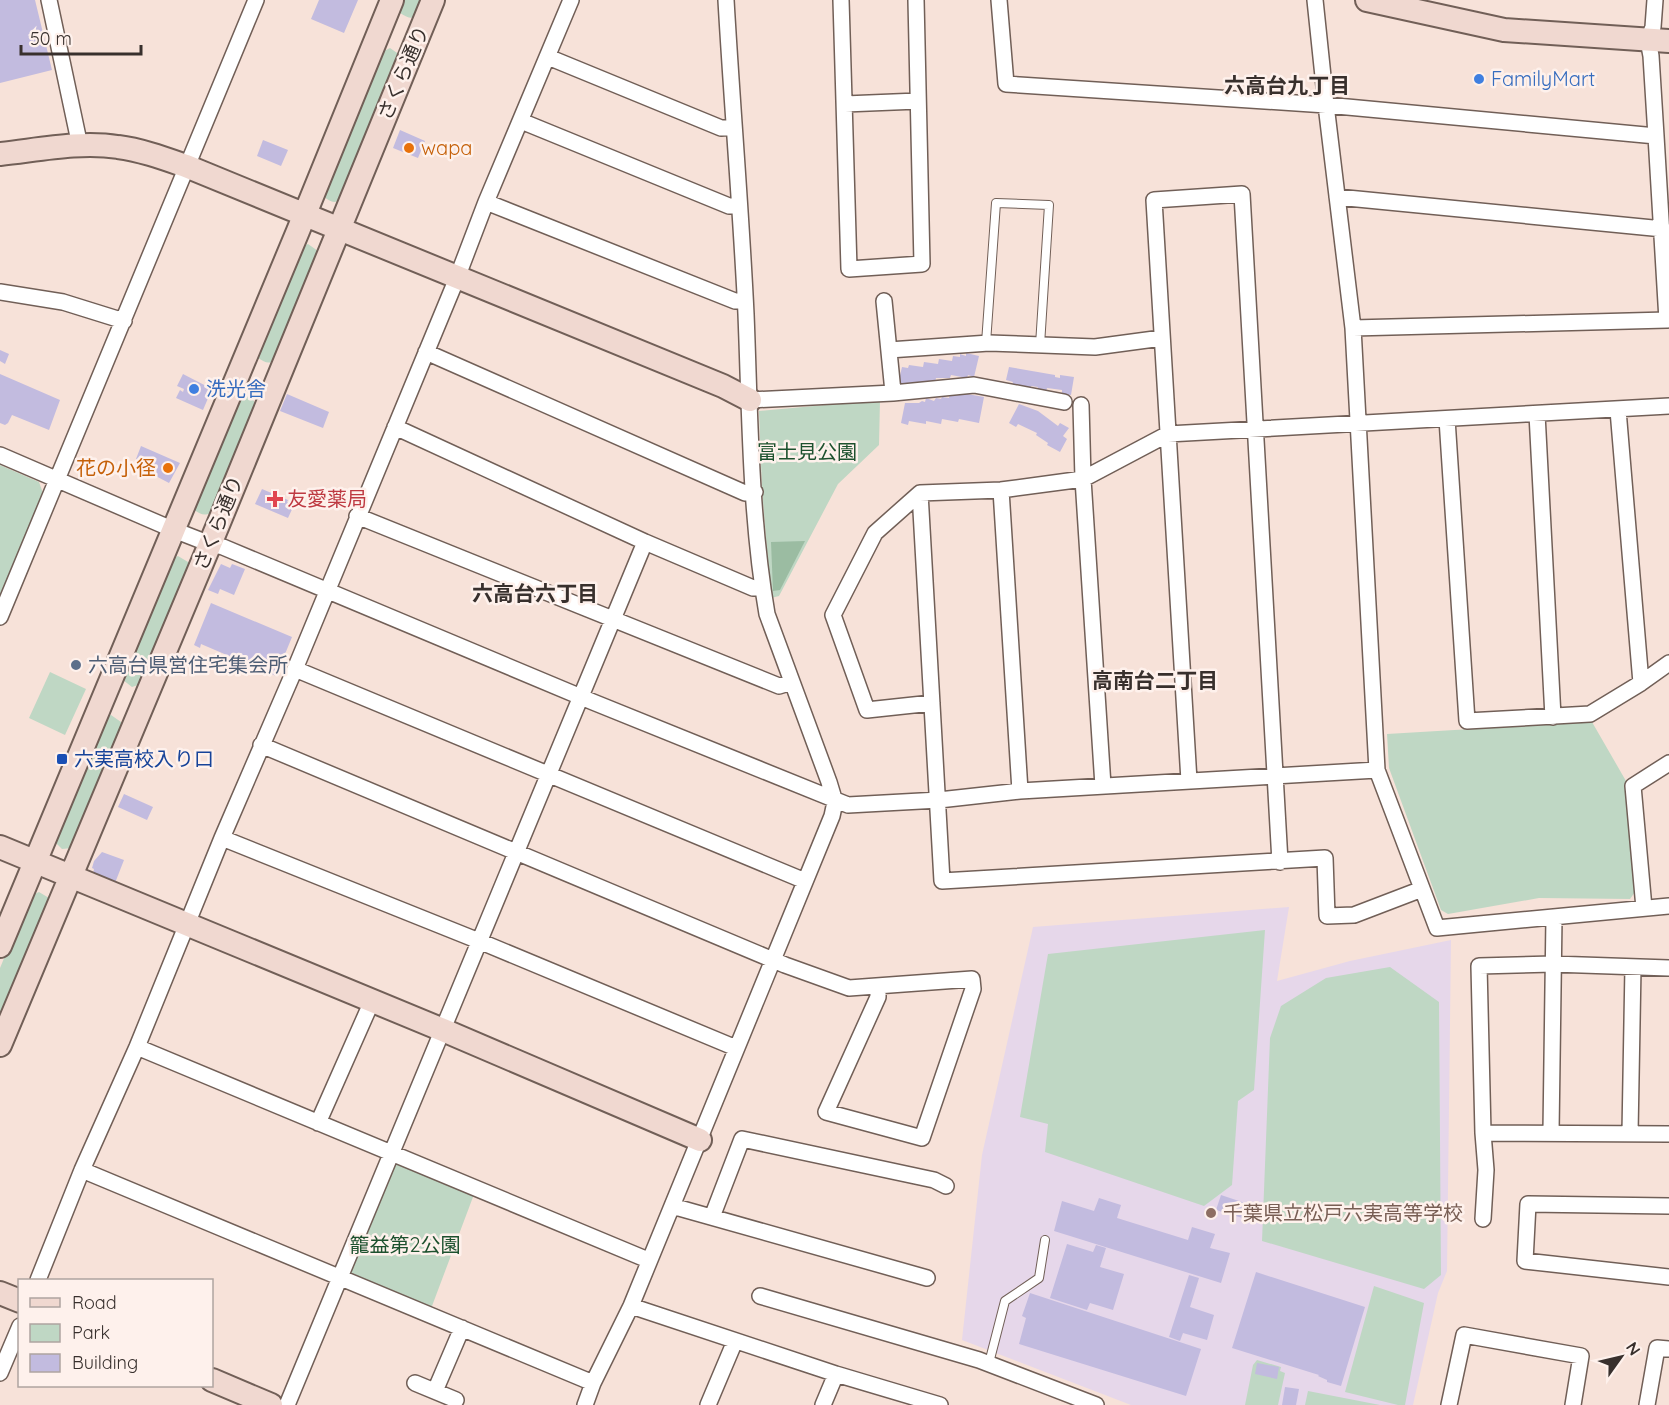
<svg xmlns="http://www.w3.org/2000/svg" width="1669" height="1405" font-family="Quicksand,'Noto Sans JP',sans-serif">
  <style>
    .education { fill: #e6d7ea }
    .green { fill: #bfd7c4 }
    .forest { fill: #9bbca2 }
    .building { fill: #c2bbdf }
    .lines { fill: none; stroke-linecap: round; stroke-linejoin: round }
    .lane-casing { stroke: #715f57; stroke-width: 10 }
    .street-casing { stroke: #715f57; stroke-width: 18 }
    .secondary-casing { stroke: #715f57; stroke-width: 26 }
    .lane { stroke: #fff; stroke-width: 8 }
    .street { stroke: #fff; stroke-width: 15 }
    .secondary { stroke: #f0d8d0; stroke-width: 22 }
    .shop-dot { fill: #3f7fe0; stroke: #fef1ec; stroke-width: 2 }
    .food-dot { fill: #e8710a; stroke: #fef1ec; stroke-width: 2 }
    .health-dot { fill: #e0444e; stroke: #fef1ec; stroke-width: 2 }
    .service-dot { fill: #5c6f8a; stroke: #fef1ec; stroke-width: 2 }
    .transit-dot { fill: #1a4fb4; stroke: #fef1ec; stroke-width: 2 }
    .education-dot { fill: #8d6e63; stroke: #fef1ec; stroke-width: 2 }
    .labels { text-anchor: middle; stroke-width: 5; stroke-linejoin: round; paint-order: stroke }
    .street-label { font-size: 20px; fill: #38302d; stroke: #fef1ec }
    .shop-label { font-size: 20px; fill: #366cbe; stroke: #fef1ec; text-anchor: start }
    .food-label { font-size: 20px; fill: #c56008; stroke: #fef1ec; text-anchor: start }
    .park-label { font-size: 20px; fill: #1d512e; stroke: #fef1ec }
    .health-label { font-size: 20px; fill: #be3a42; stroke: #fef1ec; text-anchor: start }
    .service-label { font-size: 20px; fill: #4e5e75; stroke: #fef1ec; text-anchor: start }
    .transit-label { font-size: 20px; fill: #164399; stroke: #fef1ec; text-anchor: start }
    .education-label { font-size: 20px; fill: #785e54; stroke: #fef1ec; text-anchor: start }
    .neighbourhood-label { font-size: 21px; font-weight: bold; fill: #38302d; stroke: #fef1ec }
  </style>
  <rect width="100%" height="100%" fill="#f7e2d9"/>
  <!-- education -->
  <path class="education" d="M 1289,907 L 1277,981 L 1350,961 L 1451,940 L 1447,1271 L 1438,1293 L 1413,1405 L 1131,1405 L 962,1340 L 982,1155 L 1033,927 Z"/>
  <!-- green -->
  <path class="green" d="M 401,0 L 423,0 C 418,14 416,24 400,13 Z
    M 390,48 L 400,55 L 342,199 C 334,204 331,202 324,197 L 324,190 L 382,52 Z
    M 308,244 L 318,251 L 319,256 L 275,360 C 268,365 265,362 258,358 L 258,350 L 300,248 Z
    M 244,394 L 254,401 L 255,406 L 212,512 C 204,517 201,514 194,510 L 194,502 L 240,395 Z
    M 880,400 L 879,445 L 838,484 L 779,596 L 771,598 L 762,490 L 759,411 Z
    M 0,465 L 39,482 L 44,496 L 0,602 Z
    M 178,556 L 188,562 L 189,568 L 142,682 L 138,685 L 132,687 L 123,680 L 170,560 Z
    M 50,672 L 86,689 L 65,735 L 29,718 Z
    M 111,715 L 121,722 L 121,727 L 72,848 L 62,849 L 55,842 L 107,717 Z
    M 1592,722 L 1626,781 L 1635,892 L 1630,899 L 1539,898 L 1448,914 L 1441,910 L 1389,768 L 1387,734 Z
    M 39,892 L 49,898 L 49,903 L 0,1021 L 0,968 L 30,896 Z
    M 1265,930 L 1254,1090 L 1238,1101 L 1232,1185 L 1204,1206 L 1045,1152 L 1048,1124 L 1020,1117 L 1048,954 Z
    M 1390,967 L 1439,1002 L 1441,1275 L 1424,1289 L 1262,1241 L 1270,1038 L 1281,1006 L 1326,978 Z
    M 392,1153 L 476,1189 L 429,1314 L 341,1277 Z
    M 1374,1286 L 1424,1303 L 1405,1405 L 1398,1405 L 1345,1392 Z
    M 1257,1360 L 1281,1367 L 1280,1371 L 1285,1373 L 1278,1405 L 1245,1405 L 1253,1365 Z
    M 1308,1391 L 1380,1405 L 1305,1405 Z"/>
  <!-- forest -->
  <path class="forest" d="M 805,541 L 780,590 L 773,591 L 771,542 Z"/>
  <!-- building -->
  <path class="building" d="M 0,0 L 35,0 L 52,70 L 0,83 Z
    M 319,0 L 358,0 L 344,33 L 311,19 Z
    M 400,130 L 425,141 L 418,158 L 393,148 Z
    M 263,140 L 288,150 L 281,166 L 257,156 Z
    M 0,350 L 9,354 L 5,364 L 0,361 Z
    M 966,353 L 979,356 L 974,377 L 968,375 L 967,378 L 951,375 L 950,378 L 936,378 L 935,382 L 923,381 L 921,386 L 906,383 L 905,385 L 898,384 L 902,367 L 908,368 L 909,365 L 923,367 L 924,362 L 938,364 L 939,359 L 952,361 L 953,356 L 960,357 L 960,354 L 966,356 Z
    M 1009,367 L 1055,375 L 1055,377 L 1060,378 L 1060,375 L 1074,377 L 1071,395 L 1062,394 L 1062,390 L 1047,388 L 1046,392 L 1037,391 L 1038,387 L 1031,386 L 1030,391 L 1011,388 L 1013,382 L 1006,380 Z
    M 0,374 L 60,400 L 49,430 L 12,415 L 8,423 L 5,425 L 0,423 Z
    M 183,374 L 212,389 L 203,410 L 176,398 L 180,390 L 183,392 L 184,389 L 177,386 Z
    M 956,392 L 984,397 L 979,423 L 959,419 L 958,422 L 942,419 L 941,424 L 926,421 L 926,424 L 909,421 L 908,425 L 901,423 L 905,403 L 919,403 L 922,401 L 925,402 L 926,398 L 934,401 L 936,398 L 941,399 L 942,397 L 949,398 L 950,393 Z
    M 287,394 L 329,412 L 323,428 L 280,411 Z
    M 1019,404 L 1038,411 L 1058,426 L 1060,423 L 1069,428 L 1063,436 L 1067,439 L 1060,452 L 1047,445 L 1048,443 L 1036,435 L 1037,433 L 1018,424 L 1016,427 L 1009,423 Z
    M 141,446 L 180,463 L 169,483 L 150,473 L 153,467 L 136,459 Z
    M 262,489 L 288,500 L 287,502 L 294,505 L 288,518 L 255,504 Z
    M 221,564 L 230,568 L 232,564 L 245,569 L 234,595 L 220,589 L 218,594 L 208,590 Z
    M 211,603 L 292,637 L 276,676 L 201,644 L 200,648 L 194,645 Z
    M 124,794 L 153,807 L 147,820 L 118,807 Z
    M 102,852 L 124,860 L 115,883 L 93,874 L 94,869 L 92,868 L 94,861 Z
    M 1221,1195 L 1254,1206 L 1249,1220 L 1216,1210 Z
    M 1099,1198 L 1121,1205 L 1117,1218 L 1188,1240 L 1192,1227 L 1215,1234 L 1210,1248 L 1230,1253 L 1221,1283 L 1054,1231 L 1062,1201 L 1094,1211 Z
    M 1067,1244 L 1093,1252 L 1096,1245 L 1106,1248 L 1100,1267 L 1124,1274 L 1113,1310 L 1090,1303 L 1087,1310 L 1050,1298 Z
    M 1256,1272 L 1365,1307 L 1341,1386 L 1327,1382 L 1327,1380 L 1318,1376 L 1319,1375 L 1232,1348 Z
    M 1189,1275 L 1199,1278 L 1190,1307 L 1214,1315 L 1207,1340 L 1183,1333 L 1180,1341 L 1169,1337 Z
    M 1030,1293 L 1201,1349 L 1186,1396 L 1019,1344 L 1026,1318 L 1022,1316 Z
    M 1257,1363 L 1279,1367 L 1277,1379 L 1255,1374 Z
    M 1285,1387 L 1299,1389 L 1296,1405 L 1282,1405 Z"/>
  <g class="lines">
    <!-- lane casing -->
    <g class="lane-casing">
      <path id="lane" d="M 986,343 L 996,203 L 1049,205 L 1040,345
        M 989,1363 L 1005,1301 L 1039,1278 L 1045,1240"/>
    </g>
    <!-- street casing -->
    <g class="street-casing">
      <path id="street" d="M 49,0 L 80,146
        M 841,0 L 849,269 L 922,264 L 916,0
        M 999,0 L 1006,84 L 1326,105 L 1656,136 L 1667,320 L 1353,328
        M 1315,0 L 1326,105 L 1353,328 L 1377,770 L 1437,928 L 1669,906
        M 1655,0 L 1653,27 L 1648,40 L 1651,56 L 1656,136
        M 548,57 L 721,128 L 733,127
        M 845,104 L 918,101
        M 521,121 L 729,206 L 739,206
        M 1337,197 L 1663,229
        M 486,202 L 735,301 L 745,301
        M 0,292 L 63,302 L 124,321
        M 884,301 L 893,392
        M 889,350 L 989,343 L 1095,347 L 1162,338
        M 426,352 L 745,493 L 755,492
        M 750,400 L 893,393 L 974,385 L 1064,402
        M 1081,405 L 1083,479 L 1103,786
        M 1618,410 L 1641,683
        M 1537,414 L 1553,717
        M 1447,419 L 1467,721 L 1590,714 L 1641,683 L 1669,663
        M 395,427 L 645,542 L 753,588 L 763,588
        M 0,455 L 174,530 L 210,544 L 223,547 L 593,702 L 848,805 L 939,800 L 1020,791 L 1377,770
        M 1001,490 L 1020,791
        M 920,493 L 942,881 L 1325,858 L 1327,916 L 1354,915 L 1422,889
        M 357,516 L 779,686 L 792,682
        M 0,617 L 256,0
        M 295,669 L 805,881
        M 932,703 L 867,710 L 833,615 L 875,533 L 920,493 L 1001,490 L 1083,479 L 1168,434 L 1669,406
        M 261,745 L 785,965 L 849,988 L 972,979 L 973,989 L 922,1138 L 826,1112 L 878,997 L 878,986
        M 1189,781 L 1154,200 L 1242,194 L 1280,862
        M 222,838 L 479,941 L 736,1048
        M 1644,908 L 1633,786 L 1669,763
        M 137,1047 L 648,1260
        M 318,1123 L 372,1001
        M 1551,1132 L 1554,917
        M 1483,1133 L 1669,1134
        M 1630,1133 L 1633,967
        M 82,1170 L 593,1383
        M 672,1206 L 927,1278
        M 1669,1206 L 1528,1204 L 1525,1261 L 1669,1277
        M 712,1217 L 742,1139 L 934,1180 L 946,1186
        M 1483,1219 L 1486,1170 L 1483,1133 L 1479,966 L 1553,964 L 1669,968
        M 38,1280 L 82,1170 L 137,1047 L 222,838 L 295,669 L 457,278 L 486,202 L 571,0
        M 760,1296 L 979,1360 L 1096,1405
        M 631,1306 L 836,1374 L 940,1405
        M 0,1373 L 20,1326
        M 415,1383 L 456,1400
        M 435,1391 L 462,1328
        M 287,1405 L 645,542
        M 585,1405 L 593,1383 L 631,1306 L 832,816 L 835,802 L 829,782 L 767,614 C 750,516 750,414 746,314 C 741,209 732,105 726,0
        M 708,1405 L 735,1341
        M 823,1405 L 836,1374
        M 1449,1405 L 1464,1335 L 1581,1356 L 1573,1405
        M 1647,1405 L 1657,1348 L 1669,1349"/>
    </g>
    <!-- secondary casing -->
    <g class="secondary-casing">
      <path id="secondary" d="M 1367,0 L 1504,30 L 1669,41
        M 0,154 C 38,150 80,141 118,147 C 141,150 163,158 186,166 L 723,386 L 750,400
        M 0,847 L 443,1030 L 700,1140
        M 0,946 L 298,231 L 392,0
        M 0,1045 L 218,525 L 433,0
        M 0,1293 L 20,1301
        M 212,1380 L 271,1405"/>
    </g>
    <!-- lane -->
    <use href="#lane" class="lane"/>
    <!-- street -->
    <use href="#street" class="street"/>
    <!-- secondary -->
    <use href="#secondary" class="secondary"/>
  </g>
  <!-- markers -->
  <g class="shop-dot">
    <circle cx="1479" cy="79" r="6"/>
    <circle cx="194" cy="389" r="6"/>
  </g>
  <g class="food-dot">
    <circle cx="409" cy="148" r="6"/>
    <circle cx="168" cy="468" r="6"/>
  </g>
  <path class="health-dot" d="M272 490h6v6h6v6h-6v6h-6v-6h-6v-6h6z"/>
  <circle class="service-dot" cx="76" cy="665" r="6"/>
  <rect class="transit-dot" x="56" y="753" width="12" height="12" rx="3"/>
  <circle class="education-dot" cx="1211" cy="1213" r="6"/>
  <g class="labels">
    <!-- street labels -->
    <g class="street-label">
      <text transform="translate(403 73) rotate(-67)" y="7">さくら通り</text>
      <text transform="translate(218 523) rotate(-68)" y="7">さくら通り</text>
    </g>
    <!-- shop labels -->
    <g class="shop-label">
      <text x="1491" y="86">FamilyMart</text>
      <text x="206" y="396">洗光舎</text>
    </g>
    <!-- food labels -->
    <g class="food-label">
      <text x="421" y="155">wapa</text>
      <text x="156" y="475" text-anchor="end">花の小径</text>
    </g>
    <!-- park labels -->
    <g class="park-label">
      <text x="807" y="459">富士見公園</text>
      <text x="405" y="1252">籠益第2公園</text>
    </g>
    <!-- health labels -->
    <g class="health-label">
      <text x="287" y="506">友愛薬局</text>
    </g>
    <!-- service labels -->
    <g class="service-label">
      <text x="88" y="672">六高台県営住宅集会所</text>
    </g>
    <!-- transit labels -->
    <g class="transit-label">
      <text x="74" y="766">六実高校入り口</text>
    </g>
    <!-- education labels -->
    <g class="education-label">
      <text x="1223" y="1220">千葉県立松戸六実高等学校</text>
    </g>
    <!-- neighbourhood labels -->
    <g class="neighbourhood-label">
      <text x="1287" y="93">六高台九丁目</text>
      <text x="535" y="601">六高台六丁目</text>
      <text x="1155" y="688">高南台二丁目</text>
    </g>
  </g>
  <!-- legend -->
  <rect x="18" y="1279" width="195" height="108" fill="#fef1ec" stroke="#afa4a0" stroke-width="1.5"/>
  <rect x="30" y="1298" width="30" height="9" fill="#f0d8d0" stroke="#afa4a0" stroke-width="1.5"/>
  <text x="72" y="1309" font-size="18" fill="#38302d">Road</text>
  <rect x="30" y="1324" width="30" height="18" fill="#bfd7c4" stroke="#afa4a0" stroke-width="1.5"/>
  <text x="72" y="1339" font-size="18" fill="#38302d">Park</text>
  <rect x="30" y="1354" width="30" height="18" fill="#c2bbdf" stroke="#afa4a0" stroke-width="1.5"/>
  <text x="72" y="1369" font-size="18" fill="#38302d">Building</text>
  <!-- north arrow -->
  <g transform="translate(1621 1357) rotate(56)" stroke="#fef1ec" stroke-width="4.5" paint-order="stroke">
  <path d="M0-4.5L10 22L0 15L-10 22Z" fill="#38302d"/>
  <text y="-9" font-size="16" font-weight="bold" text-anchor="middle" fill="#38302d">N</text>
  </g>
  <!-- scale -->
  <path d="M21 45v9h120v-9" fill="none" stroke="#38302d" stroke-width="3"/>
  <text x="30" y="45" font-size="18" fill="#38302d" stroke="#fef1ec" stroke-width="4.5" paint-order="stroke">50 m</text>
</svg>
